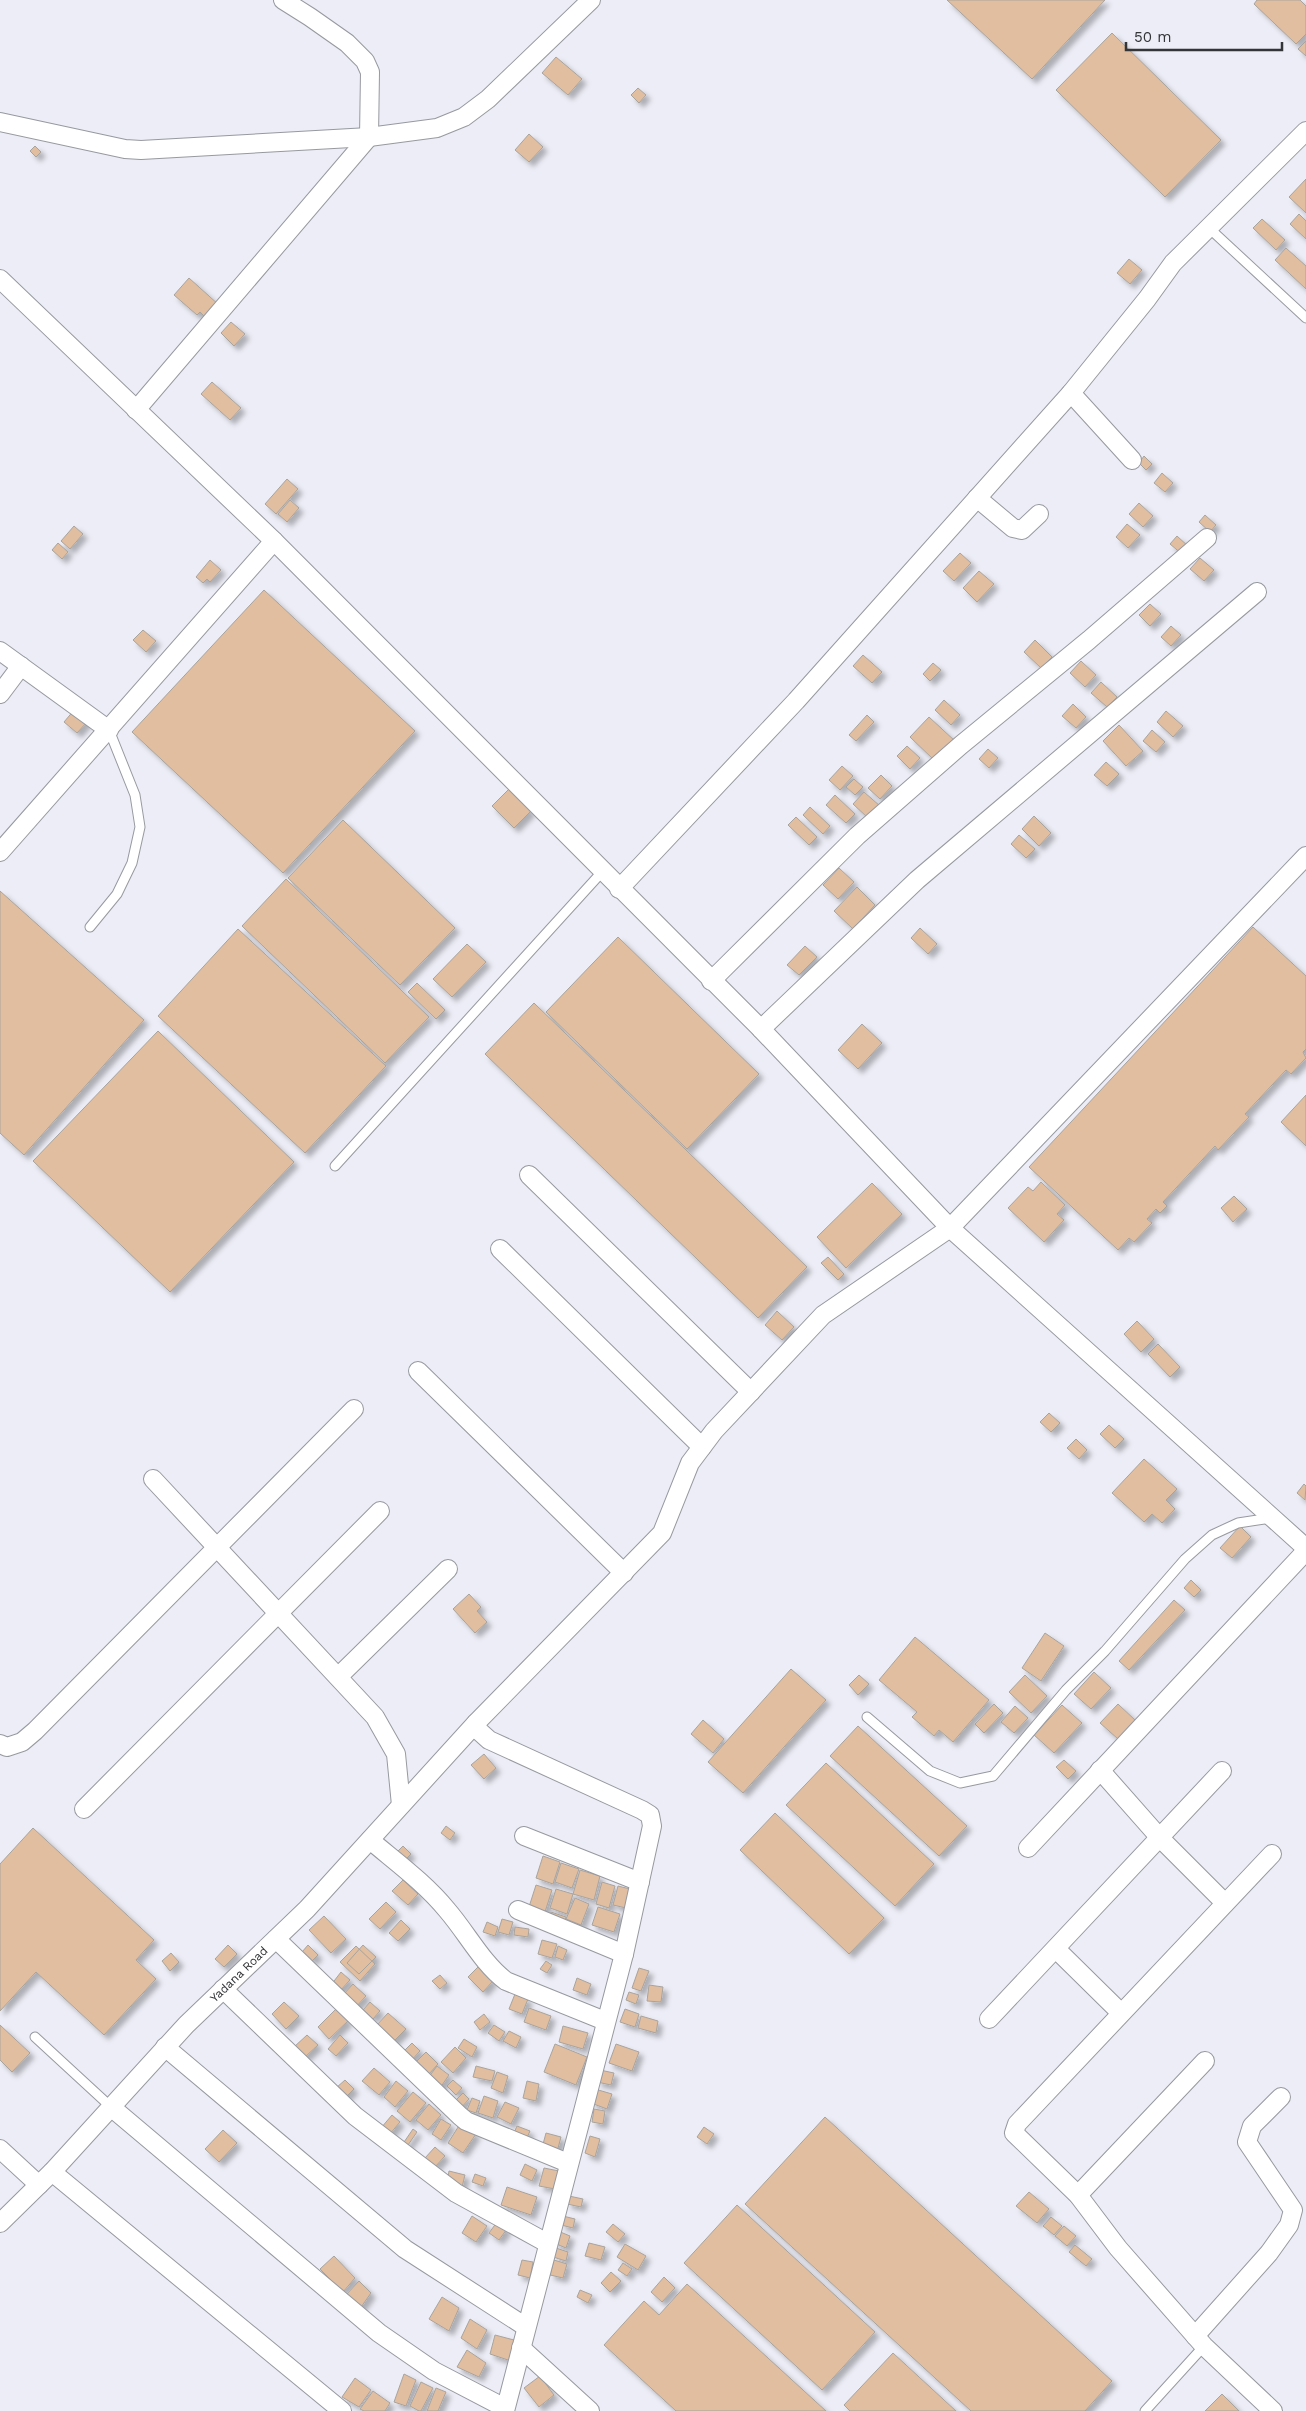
<svg xmlns="http://www.w3.org/2000/svg" width="1306" height="2411" font-family="'Work Sans',sans-serif">
  <style>
    .building { fill: #e0be9f; stroke: #a9a39d; filter: url(#shadow) }
    .lines { fill: none; stroke-linecap: round; stroke-linejoin: round }
    .lane-casing { stroke: #9799a0; stroke-width: 11 }
    .street-casing { stroke: #9799a0; stroke-width: 20 }
    .lane { stroke: #fff; stroke-width: 9 }
    .street { stroke: #fff; stroke-width: 18 }
    .labels { text-anchor: middle; stroke-width: 4; stroke-linejoin: round; paint-order: stroke }
    .street-label { font-size: 12px; fill: #333437; stroke: #ecedf6 }
  </style>
  <defs>
    <filter id="shadow"><feDropShadow dx="4.5" dy="4.5" stdDeviation="2.5" flood-color="#0004"/></filter>
  </defs>
  <rect width="100%" height="100%" fill="#ecedf6"/>
  <!-- building -->
  <path class="building" d="M 947,0 L 1105,0 L 1032,79 Z
    M 1257,0 L 1300,0 L 1306,6 L 1306,34 L 1296,44 L 1254,4 Z
    M 1112,33 L 1221,140 L 1165,197 L 1056,90 Z
    M 1306,41 L 1306,56 L 1298,49 Z
    M 556,57 L 582,79 L 568,95 L 542,73 Z
    M 638,88 L 646,95 L 639,103 L 631,95 Z
    M 529,134 L 543,147 L 529,162 L 515,150 Z
    M 35,146 L 41,152 L 36,157 L 30,151 Z
    M 1306,179 L 1306,213 L 1289,197 Z
    M 1299,214 L 1306,221 L 1306,239 L 1290,224 Z
    M 1262,219 L 1285,240 L 1276,250 L 1253,228 Z
    M 1286,248 L 1306,266 L 1306,289 L 1275,260 Z
    M 1129,259 L 1142,270 L 1130,284 L 1117,273 Z
    M 189,278 L 219,305 L 207,319 L 200,312 L 197,315 L 174,295 Z
    M 231,322 L 245,334 L 234,346 L 221,333 Z
    M 212,382 L 241,408 L 230,420 L 201,394 Z
    M 1144,456 L 1152,464 L 1146,470 L 1139,463 Z
    M 1162,473 L 1173,483 L 1165,492 L 1154,483 Z
    M 287,479 L 298,489 L 276,514 L 265,504 Z
    M 290,500 L 299,508 L 287,522 L 278,514 Z
    M 1139,503 L 1153,516 L 1143,527 L 1129,514 Z
    M 1205,515 L 1216,525 L 1210,532 L 1199,522 Z
    M 1127,524 L 1140,535 L 1128,548 L 1116,537 Z
    M 74,526 L 83,534 L 70,549 L 61,541 Z
    M 1177,536 L 1189,547 L 1183,555 L 1170,544 Z
    M 58,543 L 68,552 L 62,559 L 52,550 Z
    M 960,553 L 971,563 L 954,581 L 943,571 Z
    M 1200,558 L 1214,570 L 1204,581 L 1190,569 Z
    M 210,560 L 221,570 L 210,582 L 207,579 L 203,583 L 196,577 Z
    M 979,571 L 994,584 L 977,602 L 963,588 Z
    M 264,590 L 415,731 L 283,873 L 132,732 Z
    M 1150,604 L 1161,614 L 1150,626 L 1139,615 Z
    M 1171,626 L 1181,635 L 1171,646 L 1161,637 Z
    M 143,630 L 156,641 L 146,652 L 133,640 Z
    M 1035,640 L 1052,657 L 1041,668 L 1024,652 Z
    M 863,655 L 882,672 L 872,683 L 853,666 Z
    M 1081,661 L 1096,675 L 1085,687 L 1070,673 Z
    M 933,663 L 941,670 L 930,681 L 923,674 Z
    M 1101,682 L 1117,697 L 1107,707 L 1091,693 Z
    M 944,700 L 960,715 L 951,725 L 935,710 Z
    M 1073,704 L 1086,717 L 1076,728 L 1062,716 Z
    M 75,709 L 88,721 L 77,733 L 64,722 Z
    M 1166,711 L 1183,726 L 1173,737 L 1157,722 Z
    M 867,715 L 874,722 L 856,741 L 849,735 Z
    M 929,717 L 955,741 L 935,761 L 910,737 Z
    M 1119,725 L 1143,751 L 1126,766 L 1103,741 Z
    M 1152,730 L 1165,742 L 1156,752 L 1143,741 Z
    M 907,746 L 920,758 L 910,769 L 897,756 Z
    M 988,749 L 998,758 L 989,768 L 979,759 Z
    M 1106,762 L 1119,774 L 1107,786 L 1094,775 Z
    M 842,766 L 853,776 L 840,790 L 829,780 Z
    M 881,775 L 892,786 L 880,799 L 868,788 Z
    M 854,779 L 863,787 L 855,795 L 846,787 Z
    M 509,789 L 531,811 L 514,828 L 492,806 Z
    M 864,792 L 880,806 L 868,818 L 853,804 Z
    M 835,795 L 855,814 L 846,823 L 826,805 Z
    M 810,807 L 830,826 L 823,834 L 803,815 Z
    M 1034,816 L 1051,833 L 1039,846 L 1022,829 Z
    M 796,817 L 817,837 L 809,845 L 788,825 Z
    M 343,820 L 455,928 L 400,985 L 288,878 Z
    M 1019,835 L 1035,849 L 1026,858 L 1011,844 Z
    M 839,868 L 854,882 L 838,899 L 823,885 Z
    M 286,879 L 429,1017 L 385,1063 L 242,926 Z
    M 857,887 L 875,905 L 853,929 L 834,911 Z
    M 0,891 L 144,1020 L 24,1155 L 0,1133 Z
    M 1253,927 L 1306,976 L 1306,1049 L 1303,1052 L 1306,1058 L 1291,1074 L 1286,1070 L 1245,1114 L 1249,1117 L 1218,1150 L 1215,1146 L 1163,1202 L 1167,1206 L 1160,1213 L 1156,1209 L 1147,1219 L 1152,1223 L 1134,1242 L 1129,1238 L 1118,1250 L 1029,1167 Z
    M 920,928 L 937,944 L 928,954 L 911,938 Z
    M 238,929 L 386,1066 L 305,1153 L 158,1016 Z
    M 618,937 L 759,1074 L 687,1149 L 546,1012 Z
    M 467,944 L 486,962 L 452,997 L 433,979 Z
    M 805,946 L 817,957 L 799,975 L 787,965 Z
    M 417,983 L 445,1010 L 436,1019 L 408,992 Z
    M 534,1003 L 807,1267 L 758,1318 L 485,1054 Z
    M 862,1024 L 882,1043 L 858,1069 L 838,1050 Z
    M 158,1031 L 294,1162 L 170,1292 L 33,1161 Z
    M 1306,1095 L 1306,1146 L 1281,1122 Z
    M 1041,1182 L 1065,1205 L 1057,1214 L 1064,1220 L 1044,1242 L 1008,1208 L 1028,1187 L 1033,1191 Z
    M 872,1183 L 902,1214 L 846,1268 L 817,1237 Z
    M 1234,1196 L 1247,1209 L 1233,1222 L 1221,1208 Z
    M 828,1257 L 844,1274 L 838,1280 L 821,1263 Z
    M 777,1311 L 794,1327 L 782,1340 L 765,1325 Z
    M 1137,1321 L 1154,1339 L 1141,1352 L 1124,1334 Z
    M 1158,1344 L 1180,1367 L 1170,1377 L 1148,1354 Z
    M 1049,1413 L 1060,1423 L 1051,1432 L 1040,1422 Z
    M 1109,1425 L 1124,1439 L 1115,1448 L 1100,1434 Z
    M 1076,1439 L 1087,1450 L 1079,1459 L 1067,1448 Z
    M 1144,1459 L 1177,1489 L 1166,1500 L 1175,1509 L 1162,1523 L 1152,1514 L 1144,1522 L 1112,1493 Z
    M 1304,1484 L 1306,1486 L 1305,1500 L 1297,1493 Z
    M 1240,1526 L 1251,1537 L 1232,1558 L 1220,1548 Z
    M 1191,1580 L 1201,1590 L 1194,1597 L 1184,1588 Z
    M 469,1594 L 481,1607 L 477,1611 L 487,1622 L 475,1633 L 453,1609 Z
    M 1174,1600 L 1185,1610 L 1129,1670 L 1119,1661 Z
    M 1045,1633 L 1064,1646 L 1041,1681 L 1022,1668 Z
    M 915,1637 L 989,1700 L 953,1742 L 939,1730 L 934,1736 L 912,1717 L 917,1712 L 879,1680 Z
    M 791,1669 L 826,1700 L 743,1793 L 708,1762 Z
    M 1094,1672 L 1111,1688 L 1091,1709 L 1074,1694 Z
    M 859,1675 L 869,1684 L 858,1695 L 849,1685 Z
    M 1025,1675 L 1047,1696 L 1031,1713 L 1009,1692 Z
    M 994,1704 L 1003,1713 L 984,1733 L 975,1724 Z
    M 1118,1704 L 1135,1720 L 1118,1739 L 1100,1723 Z
    M 1062,1705 L 1082,1723 L 1054,1753 L 1034,1735 Z
    M 1015,1706 L 1028,1718 L 1014,1733 L 1001,1722 Z
    M 703,1720 L 724,1739 L 713,1753 L 691,1734 Z
    M 858,1726 L 967,1826 L 939,1856 L 830,1756 Z
    M 484,1754 L 496,1768 L 484,1779 L 471,1765 Z
    M 1064,1760 L 1076,1771 L 1068,1779 L 1056,1767 Z
    M 826,1763 L 934,1864 L 895,1906 L 786,1805 Z
    M 775,1813 L 884,1918 L 849,1954 L 740,1850 Z
    M 446,1826 L 455,1833 L 450,1840 L 441,1833 Z
    M 33,1828 L 154,1940 L 136,1960 L 156,1979 L 104,2035 L 36,1972 L 0,2011 L 0,1864 Z
    M 403,1846 L 411,1854 L 404,1861 L 396,1853 Z
    M 543,1856 L 560,1862 L 553,1884 L 536,1878 Z
    M 561,1863 L 579,1869 L 572,1888 L 555,1882 Z
    M 580,1870 L 600,1876 L 594,1900 L 573,1894 Z
    M 403,1880 L 418,1894 L 408,1905 L 392,1891 Z
    M 602,1882 L 615,1886 L 609,1908 L 596,1904 Z
    M 536,1885 L 552,1890 L 544,1915 L 528,1910 Z
    M 618,1886 L 630,1889 L 626,1908 L 613,1905 Z
    M 556,1889 L 573,1894 L 567,1914 L 550,1908 Z
    M 575,1898 L 589,1904 L 581,1925 L 566,1919 Z
    M 386,1902 L 396,1912 L 380,1929 L 369,1919 Z
    M 598,1907 L 620,1914 L 614,1932 L 592,1925 Z
    M 551,1912 L 566,1917 L 564,1925 L 549,1920 Z
    M 324,1916 L 346,1939 L 331,1953 L 309,1930 Z
    M 502,1919 L 513,1922 L 509,1935 L 498,1932 Z
    M 401,1920 L 410,1929 L 398,1941 L 389,1933 Z
    M 487,1922 L 498,1927 L 495,1936 L 483,1932 Z
    M 515,1927 L 529,1929 L 528,1937 L 514,1935 Z
    M 542,1940 L 557,1944 L 552,1958 L 538,1954 Z
    M 228,1945 L 237,1954 L 224,1967 L 215,1959 Z
    M 308,1945 L 318,1955 L 312,1961 L 302,1952 Z
    M 363,1945 L 376,1957 L 359,1974 L 347,1963 Z
    M 356,1946 L 375,1964 L 360,1981 L 340,1962 Z
    M 558,1946 L 567,1950 L 563,1960 L 555,1957 Z
    M 171,1953 L 179,1962 L 170,1971 L 162,1961 Z
    M 546,1961 L 552,1965 L 547,1973 L 540,1969 Z
    M 478,1967 L 493,1981 L 483,1992 L 468,1977 Z
    M 639,1968 L 649,1971 L 641,1991 L 632,1988 Z
    M 341,1972 L 350,1980 L 339,1992 L 331,1985 Z
    M 440,1975 L 447,1983 L 440,1989 L 432,1981 Z
    M 577,1978 L 591,1984 L 587,1995 L 573,1990 Z
    M 353,1984 L 366,1996 L 355,2008 L 342,1996 Z
    M 649,1985 L 663,1987 L 661,2002 L 647,2001 Z
    M 629,1992 L 639,1995 L 636,2004 L 626,2000 Z
    M 515,1994 L 528,1999 L 522,2014 L 509,2009 Z
    M 284,2002 L 299,2016 L 286,2029 L 272,2014 Z
    M 370,2002 L 380,2011 L 373,2019 L 363,2010 Z
    M 529,2008 L 551,2016 L 546,2030 L 524,2022 Z
    M 336,2009 L 348,2021 L 329,2039 L 318,2027 Z
    M 625,2009 L 639,2014 L 635,2027 L 620,2022 Z
    M 388,2013 L 406,2029 L 392,2043 L 375,2027 Z
    M 484,2014 L 490,2022 L 480,2030 L 474,2022 Z
    M 641,2016 L 658,2021 L 656,2033 L 638,2028 Z
    M 0,2025 L 30,2053 L 12,2072 L 0,2060 Z
    M 494,2025 L 505,2032 L 499,2041 L 488,2033 Z
    M 563,2026 L 588,2033 L 583,2049 L 559,2042 Z
    M 509,2031 L 521,2037 L 516,2048 L 503,2041 Z
    M 307,2035 L 318,2045 L 304,2058 L 294,2047 Z
    M 340,2035 L 348,2043 L 336,2056 L 328,2049 Z
    M 464,2039 L 477,2047 L 472,2057 L 458,2048 Z
    M 412,2043 L 420,2051 L 410,2062 L 401,2054 Z
    M 555,2044 L 587,2057 L 576,2085 L 544,2072 Z
    M 616,2044 L 639,2052 L 632,2071 L 609,2063 Z
    M 455,2047 L 466,2058 L 453,2073 L 441,2062 Z
    M 426,2052 L 438,2064 L 429,2074 L 416,2062 Z
    M 437,2066 L 449,2075 L 438,2091 L 425,2082 Z
    M 476,2066 L 495,2071 L 492,2081 L 473,2077 Z
    M 374,2068 L 390,2082 L 379,2095 L 362,2081 Z
    M 600,2070 L 614,2073 L 611,2085 L 597,2082 Z
    M 497,2072 L 508,2076 L 503,2093 L 491,2088 Z
    M 345,2080 L 354,2089 L 345,2098 L 336,2088 Z
    M 453,2080 L 462,2088 L 456,2095 L 447,2086 Z
    M 396,2081 L 408,2091 L 395,2107 L 384,2097 Z
    M 527,2081 L 539,2084 L 536,2101 L 523,2098 Z
    M 595,2089 L 612,2094 L 607,2109 L 591,2103 Z
    M 413,2092 L 426,2103 L 410,2122 L 397,2111 Z
    M 463,2093 L 469,2099 L 461,2108 L 454,2102 Z
    M 484,2096 L 498,2101 L 493,2118 L 478,2113 Z
    M 472,2098 L 480,2101 L 476,2113 L 467,2110 Z
    M 505,2102 L 519,2108 L 511,2124 L 497,2117 Z
    M 429,2104 L 441,2115 L 428,2130 L 416,2120 Z
    M 594,2109 L 605,2111 L 603,2124 L 592,2122 Z
    M 392,2115 L 400,2122 L 389,2135 L 381,2128 Z
    M 825,2117 L 1112,2381 L 1085,2411 L 971,2411 L 745,2204 Z
    M 441,2119 L 451,2125 L 441,2140 L 432,2134 Z
    M 460,2124 L 476,2134 L 463,2153 L 448,2143 Z
    M 517,2126 L 530,2131 L 526,2140 L 513,2135 Z
    M 704,2127 L 714,2134 L 707,2144 L 697,2137 Z
    M 413,2129 L 417,2132 L 406,2148 L 402,2145 Z
    M 223,2130 L 237,2143 L 219,2162 L 205,2149 Z
    M 546,2133 L 561,2137 L 557,2152 L 542,2148 Z
    M 590,2136 L 600,2139 L 595,2157 L 585,2153 Z
    M 435,2147 L 445,2156 L 435,2167 L 425,2158 Z
    M 525,2164 L 537,2170 L 532,2181 L 520,2175 Z
    M 544,2168 L 559,2171 L 555,2189 L 539,2186 Z
    M 449,2171 L 465,2175 L 462,2187 L 447,2183 Z
    M 475,2174 L 486,2178 L 483,2186 L 472,2182 Z
    M 507,2187 L 537,2197 L 531,2215 L 501,2205 Z
    M 1029,2192 L 1049,2209 L 1037,2223 L 1016,2206 Z
    M 569,2196 L 583,2199 L 581,2207 L 567,2204 Z
    M 737,2205 L 875,2332 L 822,2390 L 684,2263 Z
    M 472,2216 L 487,2226 L 476,2242 L 462,2233 Z
    M 563,2216 L 575,2219 L 573,2228 L 561,2225 Z
    M 1051,2217 L 1062,2226 L 1054,2235 L 1043,2226 Z
    M 497,2222 L 507,2229 L 499,2240 L 489,2233 Z
    M 613,2224 L 625,2234 L 618,2242 L 606,2232 Z
    M 1064,2226 L 1076,2236 L 1067,2246 L 1055,2236 Z
    M 558,2231 L 570,2236 L 566,2248 L 554,2243 Z
    M 589,2243 L 605,2247 L 601,2260 L 585,2256 Z
    M 625,2244 L 646,2256 L 638,2270 L 617,2257 Z
    M 1075,2245 L 1092,2259 L 1086,2266 L 1069,2252 Z
    M 556,2248 L 568,2252 L 566,2261 L 553,2257 Z
    M 334,2256 L 355,2278 L 343,2292 L 320,2269 Z
    M 522,2260 L 533,2262 L 530,2278 L 518,2275 Z
    M 554,2260 L 567,2264 L 563,2278 L 550,2275 Z
    M 623,2263 L 632,2269 L 627,2276 L 618,2270 Z
    M 611,2272 L 621,2281 L 610,2292 L 601,2283 Z
    M 664,2277 L 675,2288 L 662,2302 L 651,2292 Z
    M 359,2281 L 371,2293 L 359,2310 L 344,2297 Z
    M 687,2284 L 826,2411 L 676,2411 L 604,2345 L 644,2301 L 659,2315 Z
    M 580,2290 L 592,2295 L 588,2303 L 577,2297 Z
    M 442,2297 L 459,2308 L 449,2331 L 429,2319 Z
    M 470,2319 L 487,2330 L 477,2349 L 461,2338 Z
    M 495,2335 L 514,2340 L 511,2361 L 490,2354 Z
    M 467,2350 L 486,2363 L 479,2377 L 457,2367 Z
    M 893,2353 L 956,2411 L 850,2411 L 844,2405 Z
    M 404,2374 L 416,2380 L 406,2406 L 394,2402 Z
    M 540,2376 L 554,2395 L 539,2407 L 524,2388 Z
    M 355,2378 L 371,2390 L 359,2407 L 342,2397 Z
    M 421,2382 L 433,2388 L 421,2411 L 419,2411 L 410,2406 Z
    M 436,2388 L 446,2392 L 438,2411 L 427,2411 Z
    M 373,2391 L 390,2403 L 385,2411 L 364,2411 L 360,2409 Z
    M 1222,2394 L 1239,2411 L 1205,2411 Z"/>
  <g class="lines">
    <!-- lane casing -->
    <g class="lane-casing">
      <path id="lane" d="M 1209,228 L 1306,318
        M 90,927 L 117,894 L 132,863 L 140,827 L 135,795 L 109,730
        M 335,1166 L 602,872
        M 867,1717 L 930,1771 L 960,1783 L 993,1776 L 1066,1690 L 1105,1651 L 1185,1559 L 1212,1535 L 1238,1523 L 1271,1518
        M 35,2037 L 111,2107
        M 1145,2411 L 1204,2346"/>
    </g>
    <!-- street casing -->
    <g class="street-casing">
      <g id="street">
        <path d="M 0,122 L 125,149 L 141,150 L 369,137 L 437,128 L 464,117 L 488,99 L 591,0"/>
        <path d="M 0,279 L 274,541 L 761,1029 L 950,1228 L 1306,1548"/>
        <path d="M 1071,393 L 1132,460"/>
        <path d="M 136,410 L 369,137 L 370,72 L 365,61 L 347,43 L 310,17 L 283,0"/>
        <path d="M 977,498 L 1013,528 L 1022,530 L 1039,514"/>
        <path d="M 0,651 L 109,730"/>
        <path d="M 0,694 L 21,666"/>
        <path d="M 0,852 L 274,541"/>
        <path d="M 619,889 L 796,701 L 1071,393 L 1147,299 L 1173,263 L 1306,131"/>
        <path d="M 711,981 L 857,836 L 961,745 L 1089,640 L 1207,538"/>
        <path d="M 761,1029 L 917,880 L 1257,592"/>
        <path d="M 529,1175 L 751,1392"/>
        <path d="M 500,1249 L 702,1447"/>
        <path d="M 418,1371 L 624,1573"/>
        <path d="M 153,1479 L 375,1717 L 396,1754 L 401,1805"/>
        <path d="M 339,1676 L 448,1569"/>
        <path d="M 0,1744 L 7,1747 L 22,1742 L 35,1731 L 354,1409"/>
        <path d="M 1100,1770 L 1160,1838 L 1225,1903"/>
        <path d="M 84,1809 L 380,1511"/>
        <path d="M 524,1836 L 640,1882"/>
        <path d="M 370,1840 C 396,1862 425,1883 447,1910 C 467,1933 482,1963 506,1981 L 605,2021"/>
        <path d="M 1028,1848 L 1306,1551"/>
        <path d="M 1272,1854 L 1017,2124 L 1014,2133 L 1078,2195 L 1118,2248 L 1204,2346 L 1273,2411"/>
        <path d="M 518,1910 L 624,1954"/>
        <path d="M 276,1939 L 460,2116 L 466,2121 L 568,2163"/>
        <path d="M 1056,1949 L 1121,2013"/>
        <path d="M 223,1989 L 355,2116 L 456,2193 L 547,2243"/>
        <path d="M 989,2019 L 1222,1771"/>
        <path d="M 165,2047 L 405,2249 L 526,2327"/>
        <path d="M 111,2107 L 379,2333 L 434,2371 L 505,2408"/>
        <path d="M 0,2149 L 39,2185"/>
        <path d="M 52,2172 L 342,2411"/>
        <path d="M 1078,2195 L 1205,2061"/>
        <path id="s1" d="M 0,2223 L 52,2172 L 186,2025 L 307,1909 L 476,1723"/>
        <path d="M 1195,2336 L 1269,2253 L 1289,2225 L 1293,2210 L 1247,2142 L 1252,2126 L 1281,2097"/>
        <path d="M 521,2348 L 590,2411"/>
        <path d="M 505,2411 L 624,1954 L 652,1826 L 650,1815 L 642,1810 L 489,1740 L 479,1731 L 476,1723 L 662,1533 L 690,1463 L 714,1431 L 823,1315 L 950,1228 L 1306,856"/>
      </g>
    </g>
    <!-- lane -->
    <use href="#lane" class="lane"/>
    <!-- street -->
    <use href="#street" class="street"/>
  </g>
  <g class="labels">
    <!-- street labels -->
    <g class="street-label">
      <text dy="4" stroke="none"><textPath href="#s1" startOffset="345">Yadana Road</textPath></text>
    </g>
  </g>
  <!-- scale -->
  <path d="M1126 42v8h156v-8" fill="none" stroke="#333437" stroke-width="2.5"/>
  <text x="1134" y="42" font-size="15" fill="#333437" stroke="#ecedf6" stroke-width="4" paint-order="stroke">50 m</text>
</svg>
